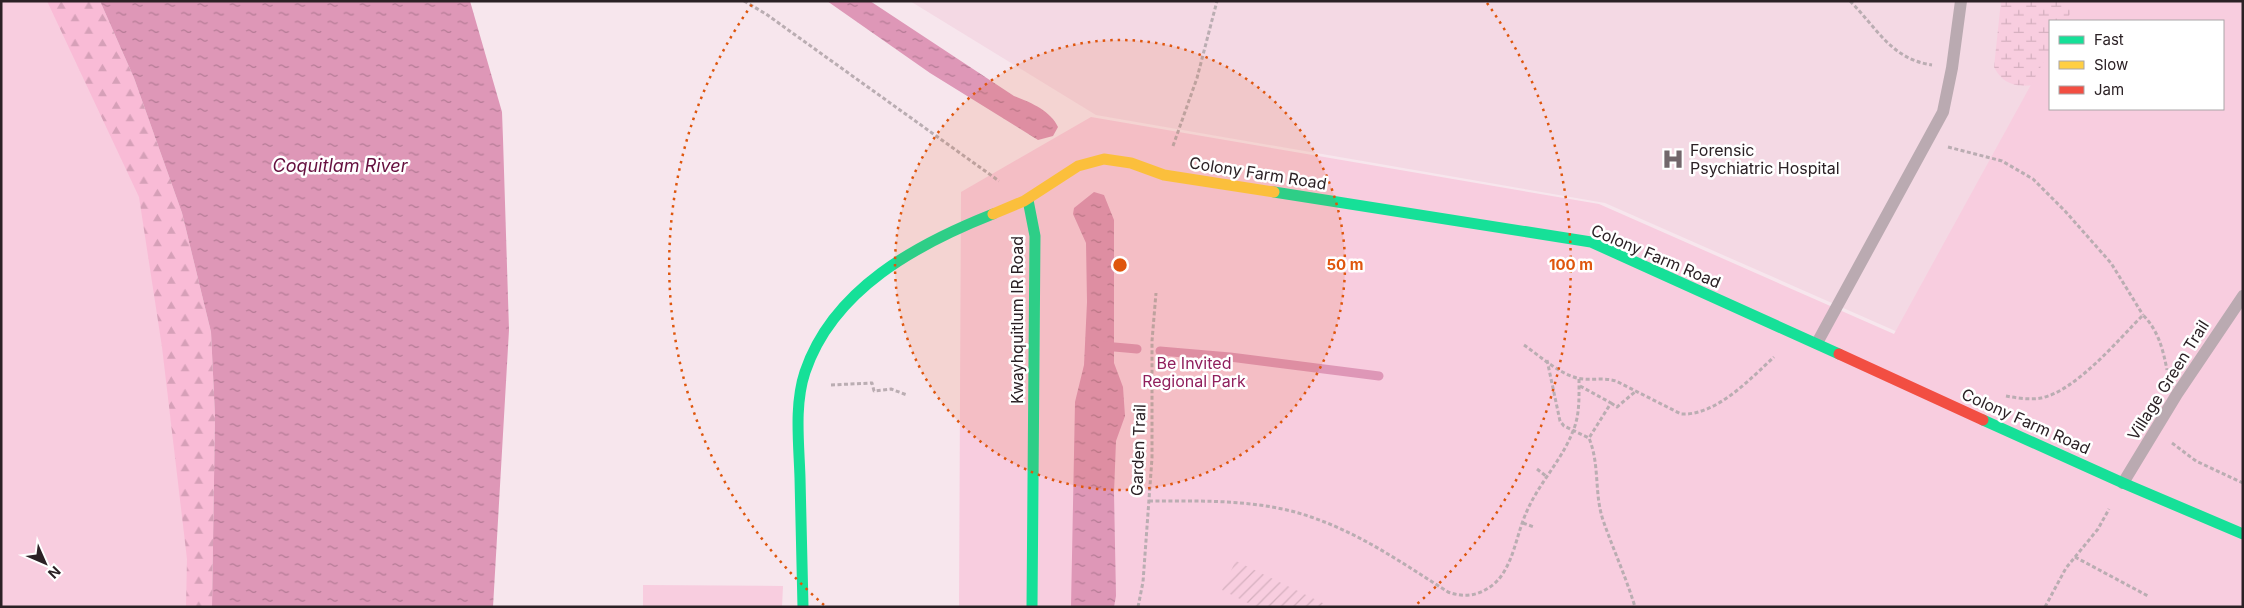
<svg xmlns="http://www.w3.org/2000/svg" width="2244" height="608" font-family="Inter,sans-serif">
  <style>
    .built { fill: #f4d9e4 }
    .forest { fill: url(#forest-firs) }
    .wetland { fill: url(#wetland-marsh) }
    .park { fill: #f8cddf }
    .garden { fill: url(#garden-furrows) }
    .water { fill: url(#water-ripples) }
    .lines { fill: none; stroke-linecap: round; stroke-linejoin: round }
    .stream { stroke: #de97b7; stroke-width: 9 }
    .path { stroke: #baadb2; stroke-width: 3; stroke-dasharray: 4 2.5; stroke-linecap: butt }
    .lane { stroke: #baaab1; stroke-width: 12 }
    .fast { stroke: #16e098; stroke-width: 11 }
    .slow { stroke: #ffcf43; stroke-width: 11 }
    .jam { stroke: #f24e42; stroke-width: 11 }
    .ring { fill: none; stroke: #df560d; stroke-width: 2.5; stroke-dasharray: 2.5 5 }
    .labels { text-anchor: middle; stroke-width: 5; stroke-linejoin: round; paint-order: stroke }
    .poi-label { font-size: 16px; fill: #2b2125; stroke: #fff; text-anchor: start }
    .street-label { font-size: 16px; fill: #2b2125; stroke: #fff }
    .park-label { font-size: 16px; fill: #90205d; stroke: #fff }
    .water-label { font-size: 18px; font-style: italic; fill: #65103f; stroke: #fff }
    .centre { fill: #df560d; stroke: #fff; stroke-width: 2.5 }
    .ring-label { font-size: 15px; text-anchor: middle; font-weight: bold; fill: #df560d; stroke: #fff; stroke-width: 5; stroke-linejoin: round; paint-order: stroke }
  </style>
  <defs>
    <pattern id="forest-firs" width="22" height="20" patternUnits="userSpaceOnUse" patternTransform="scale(1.25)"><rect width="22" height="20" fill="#f9bbd6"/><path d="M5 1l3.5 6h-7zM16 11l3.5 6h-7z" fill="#d6a0b8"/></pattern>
    <pattern id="wetland-marsh" width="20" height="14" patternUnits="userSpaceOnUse" patternTransform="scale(1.25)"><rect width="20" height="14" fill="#f8cddf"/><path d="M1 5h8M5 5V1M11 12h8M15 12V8" fill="none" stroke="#d5b0bf"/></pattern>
    <pattern id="garden-furrows" width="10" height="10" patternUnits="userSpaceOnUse" patternTransform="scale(1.25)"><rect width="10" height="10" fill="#f8cddf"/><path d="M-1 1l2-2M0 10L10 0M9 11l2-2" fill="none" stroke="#d5b0bf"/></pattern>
    <pattern id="water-ripples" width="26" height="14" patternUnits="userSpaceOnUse" patternTransform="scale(1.25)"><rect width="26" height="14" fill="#de97b7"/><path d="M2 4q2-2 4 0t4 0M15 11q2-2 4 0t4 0" fill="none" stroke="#b47b95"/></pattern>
  </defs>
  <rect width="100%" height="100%" fill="#f7e6ed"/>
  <!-- built -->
  <path class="built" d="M 910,1 L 2082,1 L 2050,21 L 2050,59 L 1900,333 L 1605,203 L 1096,115 Z"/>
  <!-- forest -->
  <path class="forest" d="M 1,1 L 100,1 L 134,78 L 182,213 L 211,332 L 215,416 L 212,607 L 1,607 Z"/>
  <!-- wetland -->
  <path class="wetland" d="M 2001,1 L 2205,1 L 2191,21 L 2050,21 L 2050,84 C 2027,85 2007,92 1994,67 Z"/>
  <!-- park -->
  <path class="park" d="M 1,1 L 47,1 L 139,197 L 162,347 L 187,559 L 186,607 L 1,607 Z
    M 2077,1 L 2243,1 L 2243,607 L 959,607 L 961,192 L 1091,117 L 1599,204 L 1894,334 L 2050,50 L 2050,109 L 2223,109 L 2223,21 L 2066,21 Z
    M 643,585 L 783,586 L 782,607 L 643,607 Z"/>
  <!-- garden -->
  <path class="garden" d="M 1236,560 L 1236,561 L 1331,607 L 1256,607 L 1222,590 Z"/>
  <!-- water -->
  <path class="water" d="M 100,1 L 470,1 L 502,112 L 503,139 L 509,330 L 493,607 L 212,607 L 215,416 L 211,332 L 182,213 L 134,78 Z
    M 827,1 L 870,1 L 1014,96 C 1030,102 1051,111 1058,127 L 1053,136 L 1038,140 L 930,73 Z
    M 1094,192 L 1104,195 L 1114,220 L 1114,363 L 1123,387 L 1125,416 L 1116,441 L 1114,493 L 1116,596 L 1114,607 L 1071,607 L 1075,402 L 1084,365 L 1087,302 L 1086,243 L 1073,214 L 1074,208 Z"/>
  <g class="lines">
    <!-- stream -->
    <path class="stream" d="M 1103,346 L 1137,349
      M 1160,351 L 1230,357 L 1379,376"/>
    <!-- path -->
    <path class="path" d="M 744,1 L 766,14 L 999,181
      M 1850,1 C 1877,28 1891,59 1932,65
      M 1173,146 L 1197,78 L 1217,1
      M 1948,147 L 2002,161 L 2033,179 L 2065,211 L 2111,263 L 2143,315
      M 1524,345 C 1540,356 1558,373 1577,378 C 1590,381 1603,377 1616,381 L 1681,414 C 1716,416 1750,379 1774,357
      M 1547,360 L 1560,421 L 1564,426 L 1589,438 C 1600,465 1594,493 1603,520 C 1613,549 1626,577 1635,607
      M 831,385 L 872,383 L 874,391 L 891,389 L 907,395
      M 1580,386 L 1611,403 L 1589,438
      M 2006,396 C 2017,398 2030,400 2041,398 C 2076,391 2118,340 2143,315 C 2158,330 2163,349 2167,370
      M 1611,403 L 1617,407 L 1636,391
      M 2172,443 L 2196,461 L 2243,483
      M 1537,469 L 1546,476
      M 1149,501 C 1203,501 1260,499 1311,517 C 1361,534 1404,564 1448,592 C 1465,598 1479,596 1494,584 C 1514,566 1516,534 1527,511 C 1539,483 1562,460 1573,431 C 1580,415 1579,396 1579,378
      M 1523,523 L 1534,527
      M 2075,557 L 2148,596
      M 1138,607 L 1143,582 L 1152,458 L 1152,341 L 1156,293
      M 2045,607 L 2066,568 L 2098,529 L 2109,509"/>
    <!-- lane -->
    <path class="lane" d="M 1817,343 L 1943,112 L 1952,68 L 1961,1
      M 2123,483 L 2177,394 L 2243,296"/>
    <!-- fast -->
    <path class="fast" d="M 1274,192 L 1591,242 L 1839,354
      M 1028,200 L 1035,236 L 1032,607
      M 1983,420 L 2123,483 L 2243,534
      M 803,607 C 802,564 801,521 800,478 C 799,444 794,405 805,372 C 833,289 917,244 993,214"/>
    <!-- slow -->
    <path class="slow" d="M 993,214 L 1024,201 L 1078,166 L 1104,159 L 1131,163 L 1164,175 L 1274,192"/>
    <!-- jam -->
    <path class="jam" d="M 1839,354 L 1983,420"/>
  </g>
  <!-- distance rings -->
  <circle cx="1120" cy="265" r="225" fill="#df560d" fill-opacity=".12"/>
  <g class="ring">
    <circle cx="1120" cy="265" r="225"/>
    <path d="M824 605A451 451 0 0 1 753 3M1487 3A451 451 0 0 1 1416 605"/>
  </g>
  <!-- icons -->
  <defs>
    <g id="hospital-bare" transform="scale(1.725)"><path d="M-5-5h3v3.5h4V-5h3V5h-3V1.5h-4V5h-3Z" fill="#72666b" stroke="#fff" stroke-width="2.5" paint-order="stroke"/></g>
  </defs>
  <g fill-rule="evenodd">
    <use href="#hospital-bare" x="1673" y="159"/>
  </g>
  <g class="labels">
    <!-- poi labels -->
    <g class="poi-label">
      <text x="1690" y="156">Forensic<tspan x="1690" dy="18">Psychiatric Hospital</tspan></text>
    </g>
    <!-- street labels -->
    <g class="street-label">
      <text transform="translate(1258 173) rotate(9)" y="6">Colony Farm Road</text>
      <text transform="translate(1656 256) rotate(23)" y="6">Colony Farm Road</text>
      <text transform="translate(1017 320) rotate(-90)" y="6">Kwayhquitlum IR Road</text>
      <text transform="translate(2168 380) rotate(-58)" y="6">Village Green Trail</text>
      <text transform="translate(2026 421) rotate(24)" y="6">Colony Farm Road</text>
      <text transform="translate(1138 450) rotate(-88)" y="6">Garden Trail</text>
    </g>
    <!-- park labels -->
    <g class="park-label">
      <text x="1194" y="369">Be Invited<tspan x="1194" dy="18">Regional Park</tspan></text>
    </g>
    <!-- water labels -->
    <g class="water-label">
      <text x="340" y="172">Coquitlam River</text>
    </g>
  </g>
  <circle cx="1120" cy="265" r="8" class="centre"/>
  <g class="ring-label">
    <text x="1345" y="270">50 m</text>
    <text x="1571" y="270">100 m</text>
  </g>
  <!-- border -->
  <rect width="2244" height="608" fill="none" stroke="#2b2125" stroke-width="5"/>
  <!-- legend -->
  <rect x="2049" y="20" width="175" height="90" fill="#ffffff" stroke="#aaa6a8"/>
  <rect x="2059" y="36" width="25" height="8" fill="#16e098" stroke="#aaa6a8"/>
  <text x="2094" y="45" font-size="15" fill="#2b2125">Fast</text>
  <rect x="2059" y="61" width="25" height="8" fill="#ffcf43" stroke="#aaa6a8"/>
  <text x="2094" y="70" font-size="15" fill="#2b2125">Slow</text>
  <rect x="2059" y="86" width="25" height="8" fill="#f24e42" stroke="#aaa6a8"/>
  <text x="2094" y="95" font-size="15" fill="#2b2125">Jam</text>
  <!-- north arrow -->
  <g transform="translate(45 563) rotate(135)" stroke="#ffffff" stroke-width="4" paint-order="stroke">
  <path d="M0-4L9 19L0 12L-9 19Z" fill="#2b2125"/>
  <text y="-8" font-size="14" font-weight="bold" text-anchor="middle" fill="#2b2125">N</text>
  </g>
</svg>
